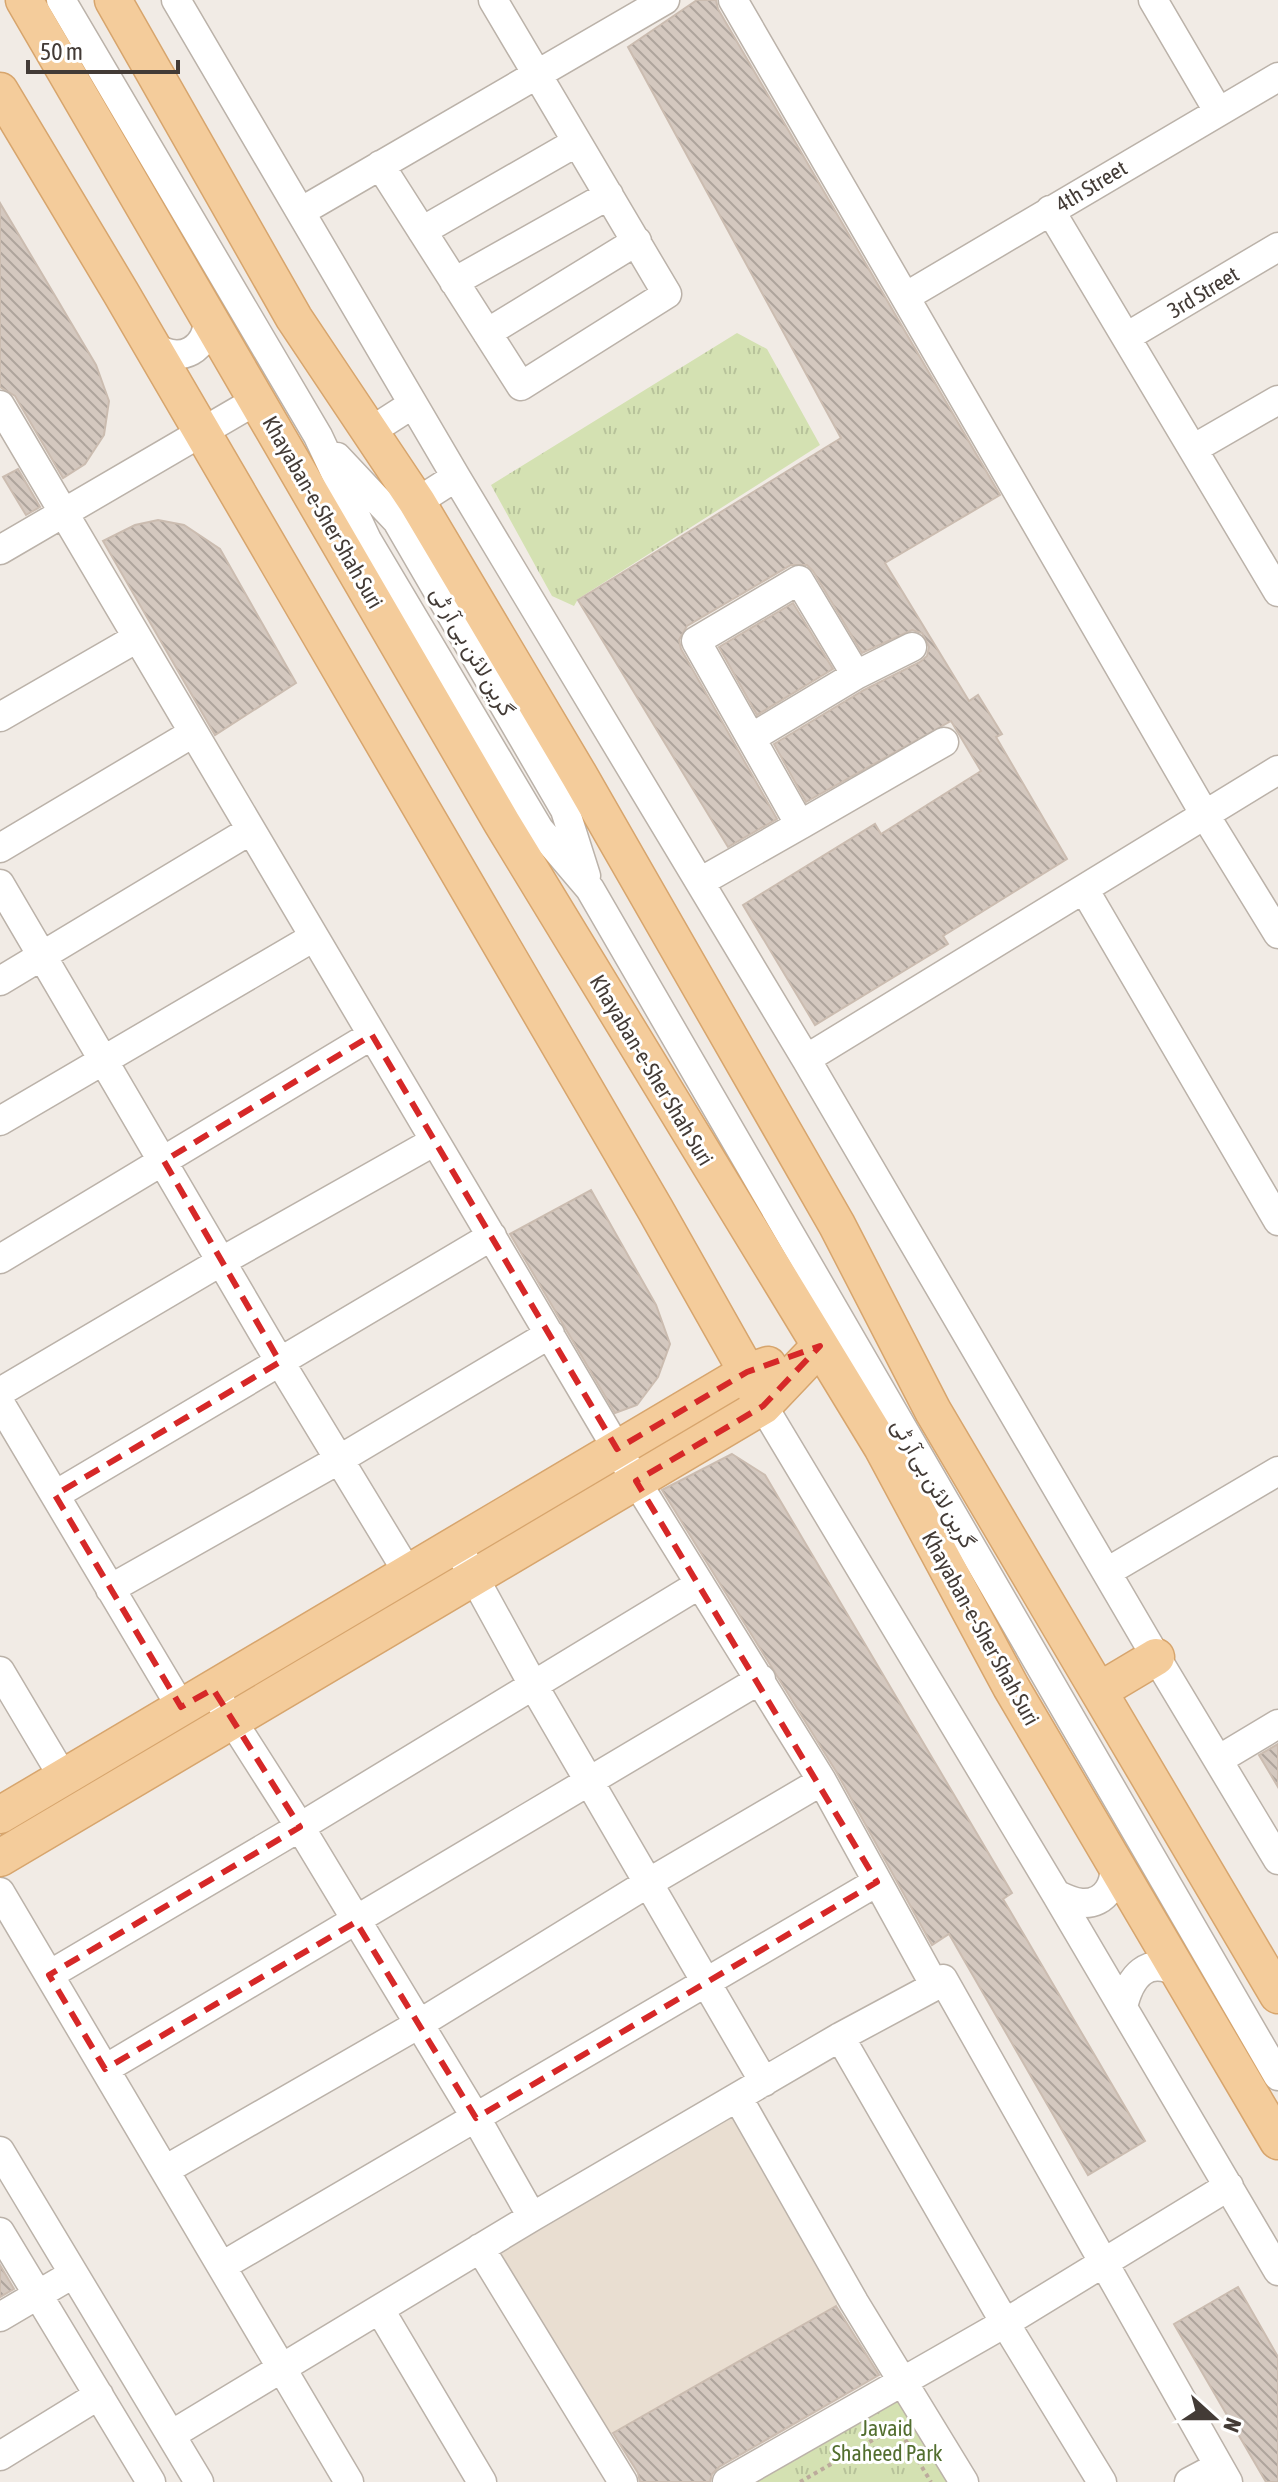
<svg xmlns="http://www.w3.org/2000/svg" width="1278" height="2482" font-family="'Asap Condensed',Vazirmatn,sans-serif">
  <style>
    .education { fill: #e9ded1 }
    .park { fill: url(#park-tufts) }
    .building { fill: url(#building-back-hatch); stroke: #cbbcb0; stroke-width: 2 }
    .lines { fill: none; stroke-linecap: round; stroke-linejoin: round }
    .minor-casing { stroke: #bbb2a9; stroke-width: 31 }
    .major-casing { stroke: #d7a56d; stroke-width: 39 }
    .path { stroke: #bcab9c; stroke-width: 4; stroke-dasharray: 4 4; stroke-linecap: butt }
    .minor { stroke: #fff; stroke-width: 28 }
    .major { stroke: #f4cc9b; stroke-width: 36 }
    .marked { fill: none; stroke: #d62828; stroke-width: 6; stroke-dasharray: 16 10; stroke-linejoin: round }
    .labels { text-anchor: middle; stroke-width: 6; stroke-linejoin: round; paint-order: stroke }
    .street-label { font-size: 22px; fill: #433b36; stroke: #fff }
    .park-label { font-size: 22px; fill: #526e2f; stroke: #fff }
  </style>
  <defs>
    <pattern id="park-tufts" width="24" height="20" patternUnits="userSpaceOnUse" patternTransform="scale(2)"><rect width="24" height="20" fill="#d4e1b2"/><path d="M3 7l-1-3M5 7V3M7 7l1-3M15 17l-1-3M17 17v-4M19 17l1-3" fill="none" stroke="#b7c29a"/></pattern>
    <pattern id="building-back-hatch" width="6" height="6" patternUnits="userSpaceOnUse" patternTransform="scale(2)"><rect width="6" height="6" fill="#d4c8bf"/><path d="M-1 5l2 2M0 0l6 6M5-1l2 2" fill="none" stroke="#aea49c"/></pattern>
  </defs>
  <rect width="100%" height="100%" fill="#f1ebe5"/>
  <!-- education -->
  <path class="education" d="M 738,2098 L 848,2299 L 599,2441 L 480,2248 Z"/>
  <!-- park -->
  <path class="park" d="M 737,333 L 767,349 L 820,445 L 578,599 L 574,606 L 552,596 L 491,485 Z
    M 902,2382 L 964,2482 L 728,2482 Z"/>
  <!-- building -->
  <path class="building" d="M 697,0 L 716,0 L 718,9 L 1000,495 L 885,563 L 969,701 L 978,695 L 1002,734 L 996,737 L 1067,859 L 943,936 L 948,944 L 815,1025 L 743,905 L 875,824 L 881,834 L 981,771 L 951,721 L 806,802 L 774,744 L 864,690 L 920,662 L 927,656 L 929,647 L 922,633 L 912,630 L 862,653 L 813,571 L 807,565 L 791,565 L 687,626 L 679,640 L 681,649 L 777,819 L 728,847 L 578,600 L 841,438 L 628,47 Z
    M 0,203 L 96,365 L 109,401 L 104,435 L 85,464 L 63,478 L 15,396 L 0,387 Z
    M 18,469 L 40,507 L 26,515 L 3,477 Z
    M 158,520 L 184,525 L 220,549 L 296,683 L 215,735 L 103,541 L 135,525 Z
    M 793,603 L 833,669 L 757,715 L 719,647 Z
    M 591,1190 L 656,1305 L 670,1344 L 658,1377 L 637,1405 L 615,1413 L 510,1234 Z
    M 732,1454 L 765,1475 L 1012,1893 L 1003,1899 L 1145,2141 L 1088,2175 L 949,1934 L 932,1945 L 837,1773 L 662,1490 Z
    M 1278,1744 L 1278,1787 L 1259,1755 Z
    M 0,2265 L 14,2289 L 0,2297 Z
    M 1238,2287 L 1278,2357 L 1278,2482 L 1266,2482 L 1174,2324 Z
    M 836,2306 L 879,2375 L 719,2467 L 712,2474 L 710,2482 L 640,2482 L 638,2473 L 613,2433 Z"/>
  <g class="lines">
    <!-- minor casing -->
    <g class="minor-casing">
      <path id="minor" d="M 61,0 L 318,436 L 367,540 L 539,829 L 590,889 L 1278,2076
        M 176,0 L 456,477 L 806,1059 L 1156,1657 L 1278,1860
        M 733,0 L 1205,815 L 1278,934
        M 1153,0 L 1218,111
        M 380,165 L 521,386 L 667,294 L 493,0
        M 1050,210 L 1278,592
        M 302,211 L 665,0
        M 422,231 L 577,142
        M 454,282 L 609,195
        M 905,297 L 1278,77
        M 487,333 L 637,241
        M 1128,336 L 1278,247
        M 152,345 C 180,366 209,350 208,315
        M 0,405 L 636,1481 L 822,1781 L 935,1986
        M 371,431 L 413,404
        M 1193,449 L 1278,400
        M 337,457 L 397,521 L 565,810 L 586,876
        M 417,502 L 456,477
        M 0,550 L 257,400
        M 0,717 L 137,638
        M 751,738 L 856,675
        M 800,825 L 944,742
        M 0,848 L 193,733
        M 700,882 L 800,825 L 696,641 L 799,580 L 856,675 L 912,647
        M 0,884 L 280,1362 L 408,1573
        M 1084,889 L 1278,1221
        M 0,981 L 251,830
        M 806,1059 L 1278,770
        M 0,1121 L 314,937
        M 0,1259 L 372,1035
        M 0,1392 L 222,1261 L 435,1141
        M 0,1403 L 181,1707
        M 763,1406 L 1056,1894 L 1278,2271
        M 55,1495 L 492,1236
        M 464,1559 L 532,1683 L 764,2082
        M 1107,1572 L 1278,1471
        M 110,1589 L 340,1459 L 550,1334
        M 0,1671 L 63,1777
        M 221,1703 L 300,1827 L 476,2118 L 532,2217
        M 1218,1760 L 1278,1724
        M 0,1892 L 349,2482
        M 1056,1894 C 1064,1898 1073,1902 1081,1903 C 1107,1905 1118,1881 1113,1859
        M 49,1975 L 300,1827 L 700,1584
        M 1123,2007 C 1130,1977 1147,1954 1180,1974
        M 840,2037 L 1005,2323 L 1102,2482
        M 105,2069 L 761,1679
        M 738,2098 L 854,2302 L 964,2482
        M 0,2151 L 199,2482
        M 165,2170 L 419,2024 L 648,1883 L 822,1781
        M 0,2232 L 151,2482
        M 480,2248 L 623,2482
        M 222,2266 L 877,1882
        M 380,2310 L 482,2482
        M 0,2317 L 73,2274
        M 171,2435 L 532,2217 L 840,2037 L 935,1986 L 943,1979 L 1228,2482
        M 0,2456 L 99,2395
        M 727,2482 L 1005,2323 L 1229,2186
        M 1189,2482 L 1219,2466"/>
    </g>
    <!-- major casing -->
    <g class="major-casing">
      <path id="major" d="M 24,0 L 502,823 L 882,1447 L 1011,1687 L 1278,2141
        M 113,0 L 294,318 L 417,502 L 579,775 L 837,1225 L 933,1411 L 1278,1995
        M 0,91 L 121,293 L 655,1209 L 747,1372 L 763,1406
        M 1099,1691 L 1156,1657
        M 0,1815 L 747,1372 L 768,1365
        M 0,1858 L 763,1406 L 820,1346"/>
    </g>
    <!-- path -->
    <path class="path" d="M 800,2482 L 897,2426 L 931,2482"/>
    <!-- minor -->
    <use href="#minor" class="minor"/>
    <!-- major -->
    <use href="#major" class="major"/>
  </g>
  <!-- marked area -->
  <path class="marked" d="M 372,1035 L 617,1449 L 747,1372 L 820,1346 L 763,1406 L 636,1481 L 877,1882 L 476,2118 L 356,1922 L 105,2069 L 49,1975 L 300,1827 L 213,1689 L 181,1707 L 55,1495 L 280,1362 L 164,1161 Z"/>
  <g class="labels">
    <!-- street labels -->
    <g class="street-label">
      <text transform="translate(1091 186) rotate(-31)" y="8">4th Street</text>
      <text transform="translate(1203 292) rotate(-31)" y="8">3rd Street</text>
      <text transform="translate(323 512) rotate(60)" y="8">Khayaban-e-Sher Shah Suri</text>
      <text transform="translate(473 651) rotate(60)" y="8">گرین لائن بی آر ٹی</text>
      <text transform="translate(652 1070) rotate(59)" y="8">Khayaban-e-Sher Shah Suri</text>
      <text transform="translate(934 1483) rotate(60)" y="8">گرین لائن بی آر ٹی</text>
      <text transform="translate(981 1628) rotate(61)" y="8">Khayaban-e-Sher Shah Suri</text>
    </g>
    <!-- park labels -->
    <g class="park-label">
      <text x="887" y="2436">Javaid<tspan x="887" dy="25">Shaheed Park</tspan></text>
    </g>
  </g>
  <!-- north arrow -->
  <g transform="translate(1214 2418) rotate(111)" stroke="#ffffff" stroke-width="6" paint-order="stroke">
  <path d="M0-6L14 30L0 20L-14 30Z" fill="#433b36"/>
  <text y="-12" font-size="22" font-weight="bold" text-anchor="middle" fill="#433b36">N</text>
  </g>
  <!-- scale -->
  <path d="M28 60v12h150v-12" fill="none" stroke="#433b36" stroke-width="4"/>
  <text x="40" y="60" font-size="24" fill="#433b36" stroke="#ffffff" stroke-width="6" paint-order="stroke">50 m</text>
</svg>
